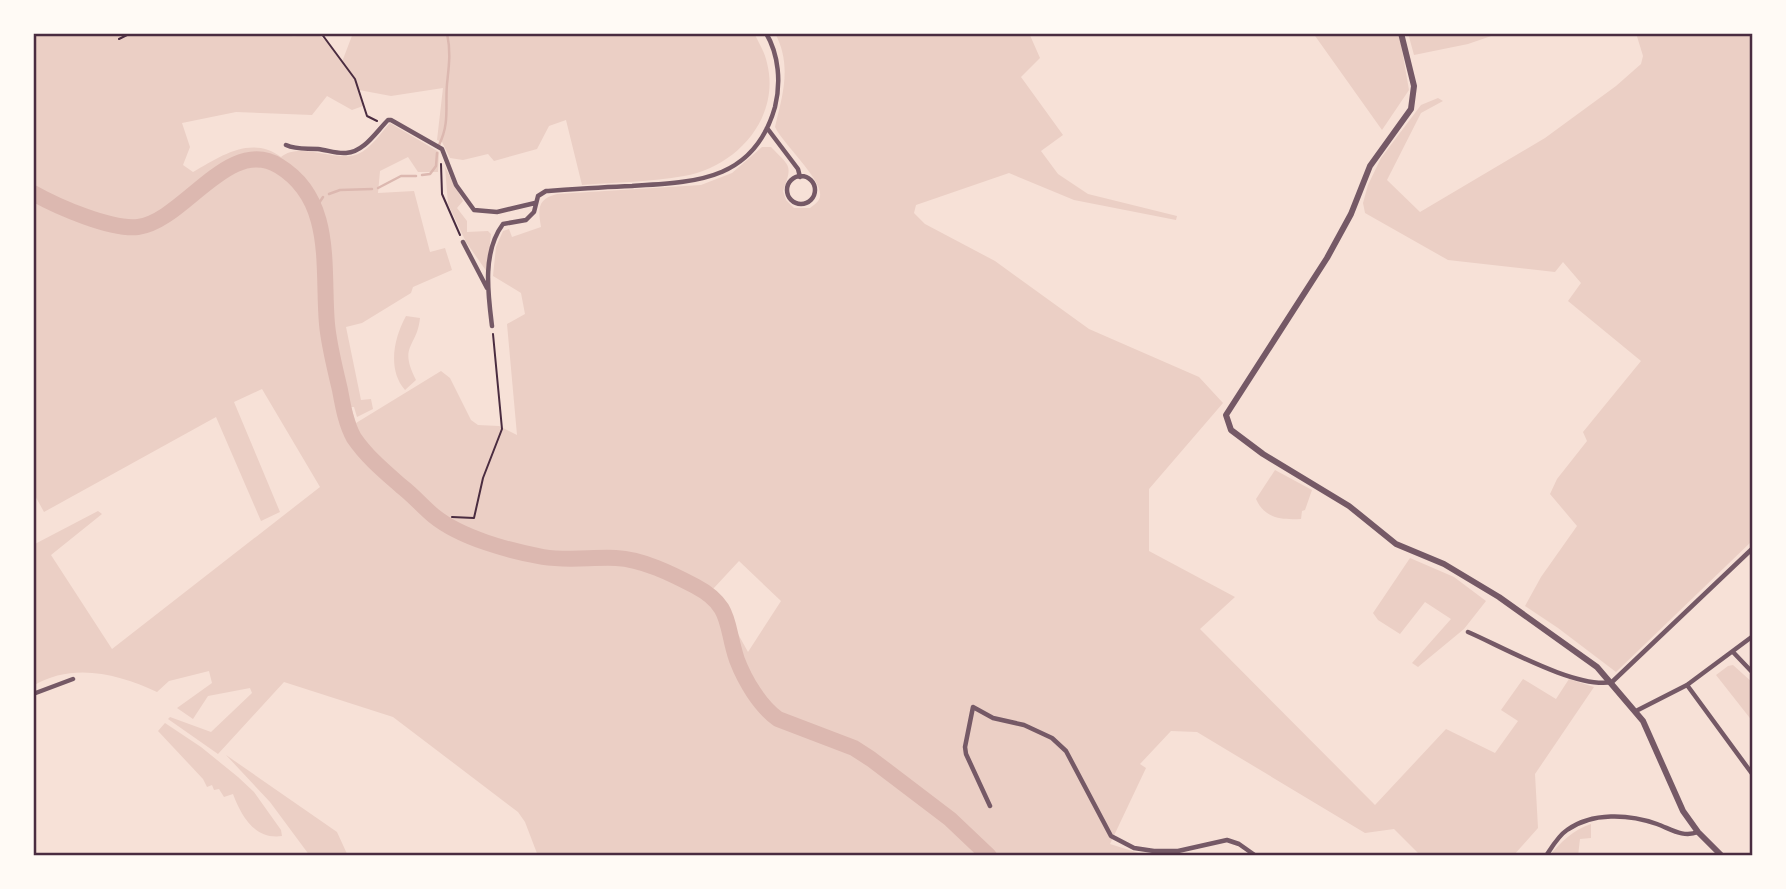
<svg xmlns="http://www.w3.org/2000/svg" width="1786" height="889" font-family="'DejaVu Sans',sans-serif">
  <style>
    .green { fill: #ebcfc5; fill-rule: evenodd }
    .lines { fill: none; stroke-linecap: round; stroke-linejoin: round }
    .stream { stroke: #dcb8b0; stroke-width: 2.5 }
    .river { stroke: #dcb8b0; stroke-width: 16 }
    .path { stroke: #4a2c40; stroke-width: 2 }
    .minor { stroke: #755966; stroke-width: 4.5 }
    .tertiary { stroke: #755966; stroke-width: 6 }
    .neatline { fill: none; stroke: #4a2c40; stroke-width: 2.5 }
  </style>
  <rect width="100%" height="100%" fill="#f7e1d7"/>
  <!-- green -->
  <path class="green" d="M 33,33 L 282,33 C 296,39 296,35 309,34 C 324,32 334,52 342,62 L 353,33 L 754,33 C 759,43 765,53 767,63 C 781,118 736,167 684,176 C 651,182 616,182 582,185 L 566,120 L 549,126 L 537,149 L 494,161 L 488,154 L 463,160 L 450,158 L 442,142 L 437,140 L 443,88 L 391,96 L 359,90 L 363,106 L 352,110 L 327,96 L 312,115 L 236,112 L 182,123 L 190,147 L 183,165 L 193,172 C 221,156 251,135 281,157 C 300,141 338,163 358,154 C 370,149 381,133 390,123 L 439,152 L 438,172 L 418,172 L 408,157 L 380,171 L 378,193 L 414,191 L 430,252 L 445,248 L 452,270 L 413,287 L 411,293 L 362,323 L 346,327 L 361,400 L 371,399 L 373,409 L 357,417 L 354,407 L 351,407 L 356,423 L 441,371 L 450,378 L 471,420 L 478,425 L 499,426 L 517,435 L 507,324 L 525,314 L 521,293 L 493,276 L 496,247 L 503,231 L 509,229 L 512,237 L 541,227 C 538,209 537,199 557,194 L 701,185 L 732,173 L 762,147 L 771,147 C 790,167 793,164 783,191 L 786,200 L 794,208 L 810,208 C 814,205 820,201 820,196 C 823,180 783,144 775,127 C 783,94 792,65 775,33 L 1029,33 L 1040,58 L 1021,77 L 1063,135 L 1041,151 L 1058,174 L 1088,194 L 1177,216 L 1176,220 L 1074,200 L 1009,173 L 916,205 L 914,213 L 925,224 L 995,261 L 1089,329 L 1199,377 L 1223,403 L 1149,489 L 1149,551 L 1235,597 L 1200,629 L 1375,805 L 1446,729 L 1495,753 L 1518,721 L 1501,710 L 1523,679 L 1556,699 L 1569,679 L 1594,687 L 1535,774 L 1538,828 L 1513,856 L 1421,856 L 1394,829 L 1365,833 L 1197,732 L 1171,731 L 1140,764 L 1146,768 L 1110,844 L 1148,856 L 538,856 L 525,822 L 518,812 L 393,717 L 284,682 L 218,754 L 168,719 L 170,717 L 211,732 L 252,693 L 250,688 L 208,696 L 193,719 L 177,708 L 212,683 L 209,671 L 169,681 L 157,692 C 118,674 73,662 33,686 L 33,545 L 98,511 L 102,514 L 51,555 L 112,649 L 320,487 L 262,389 L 234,402 L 280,512 L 261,521 L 216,417 L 44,512 L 33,492 ZM 739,561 L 781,601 L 748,652 L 713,589 Z
    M 1313,33 L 1399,33 L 1409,90 L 1382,130 Z
    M 1408,33 L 1500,33 L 1468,44 L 1414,55 Z
    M 1636,33 L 1753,33 L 1753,540 L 1616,672 L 1558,628 L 1525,606 L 1541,577 L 1577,526 L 1550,494 L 1557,479 L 1587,441 L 1583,432 L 1641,361 L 1568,301 L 1581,283 L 1563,262 L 1555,272 L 1448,260 L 1365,213 L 1363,203 L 1368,185 L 1381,158 L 1421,105 L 1438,98 L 1443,101 L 1421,113 L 1387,180 L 1420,212 L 1545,138 L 1616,86 L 1641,64 L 1643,56 Z
    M 445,167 L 463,201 L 457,208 L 467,221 L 467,232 L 488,231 L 491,234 L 487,272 L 466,242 L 448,204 Z
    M 406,316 L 420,318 C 417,348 398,345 416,380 L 405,390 C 387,369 394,338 406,316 Z
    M 1275,470 L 1312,490 L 1305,510 L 1302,511 L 1301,519 C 1282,520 1265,519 1256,499 Z
    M 1410,558 L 1454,577 L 1486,601 L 1464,629 L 1418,667 L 1412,663 L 1451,619 L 1425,602 L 1400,634 L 1378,620 L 1373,613 Z
    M 1733,665 L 1753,683 L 1753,722 L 1716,675 L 1728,666 Z
    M 165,723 L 201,747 L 238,777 L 254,792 L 281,830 L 282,836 C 254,840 241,815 233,794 L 224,797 L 219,789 L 214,790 L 212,785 L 207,787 L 203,779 L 158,731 Z
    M 226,755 L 337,832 L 348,856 L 310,856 L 270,802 Z
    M 1591,824 L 1591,838 L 1580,839 L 1578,856 L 1549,856 C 1561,842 1573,830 1591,824 Z"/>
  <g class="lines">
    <!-- stream -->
    <path class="stream" d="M 439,145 C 450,123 445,106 447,84 C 449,65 451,52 447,33
      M 422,175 L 430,174 L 436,166 L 437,153
      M 378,188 L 401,176 L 416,176
      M 329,194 L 340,190 L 372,189
      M 315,209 L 323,197"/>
    <!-- river -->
    <path class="river" d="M 33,193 C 58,207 111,230 138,227 C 184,221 229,135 279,166 C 335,200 322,269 327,324 C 329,346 335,368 340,390 C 343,406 346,424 354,438 C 367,457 384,471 401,486 C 413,495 423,507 434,516 C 461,538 510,551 543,557 C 568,561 592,557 616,558 C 642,559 672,574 695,586 C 733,606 725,625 737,660 C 745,681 760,706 778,719 L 854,748 L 871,759 L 950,819 L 989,856"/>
    <!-- path -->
    <path class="path" d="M 321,33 L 355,79 L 367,116 L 377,121
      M 119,39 L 131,33
      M 441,164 L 442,194 L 460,235
      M 452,517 L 474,518 L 483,478 L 502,429 L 493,334"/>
    <!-- minor -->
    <path class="minor" d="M 767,128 L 798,169 L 800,177
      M 286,145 C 297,150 306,148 318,149 C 327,150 337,154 346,153 C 364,152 376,132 388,120 L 391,120 L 442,149 L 456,185 L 474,210 L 497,212 L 535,203
      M787 190a14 14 0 1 1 28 0a14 14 0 1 1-28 0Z
      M 463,242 L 487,288
      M 492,326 C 488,294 482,252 503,224 L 526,220 L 534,212 L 538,196 L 546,191 C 575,189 603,187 632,186 C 696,182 754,181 775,107 C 781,83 779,55 766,33
      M 1468,632 C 1503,647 1576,689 1612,682 L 1753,548
      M 1733,652 L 1753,673
      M 1687,685 L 1753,775
      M 33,694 L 73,679
      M 1636,711 L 1687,685 L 1753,636
      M 990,806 L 966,754 L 965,747 L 973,707 L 993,718 L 1024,725 L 1052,738 L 1066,751 L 1111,836 L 1134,848 L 1154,851 L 1178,851 L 1227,840 L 1239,844 L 1256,856
      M 1546,856 C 1552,847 1558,836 1567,830 C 1592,812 1629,814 1657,824 C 1671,829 1683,838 1698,832"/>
    <!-- tertiary -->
    <path class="tertiary" d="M 1401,33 L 1414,86 L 1411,109 L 1370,166 L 1351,214 L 1327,258 L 1226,415 L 1231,430 L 1263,454 L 1349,506 L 1396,544 L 1444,564 L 1499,597 L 1597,667 L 1643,721 L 1683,811 L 1698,832 L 1722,856"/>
  </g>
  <!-- border -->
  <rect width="1786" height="889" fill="none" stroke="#fffaf5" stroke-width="70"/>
  <rect x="35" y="35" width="1716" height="819" class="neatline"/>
</svg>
